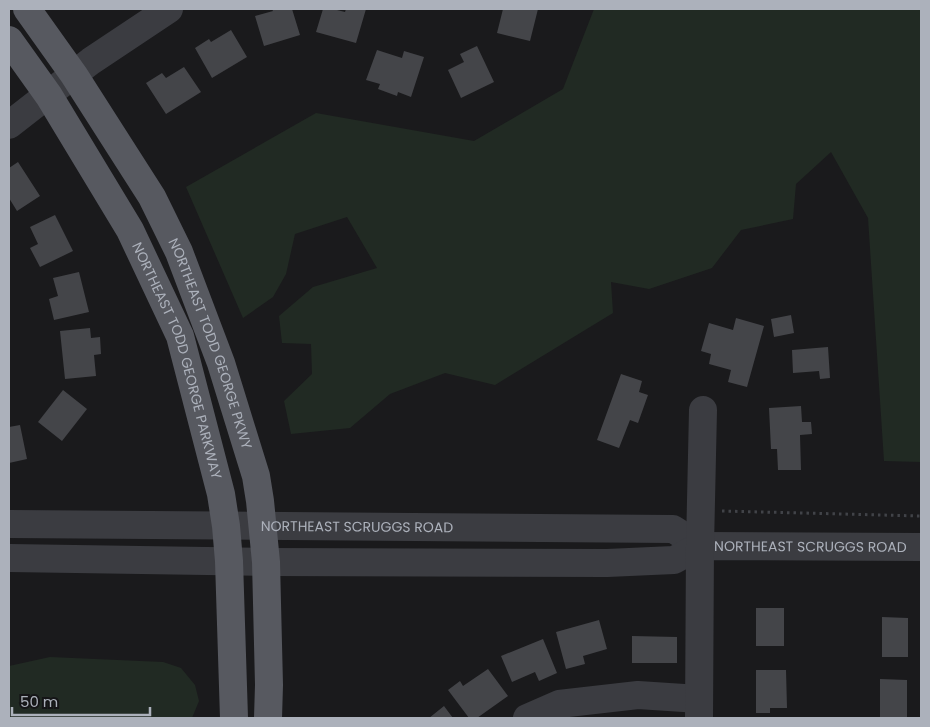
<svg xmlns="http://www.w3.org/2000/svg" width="930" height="727" font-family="Poppins,sans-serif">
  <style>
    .green { fill: #212a23 }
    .building { fill: #444549 }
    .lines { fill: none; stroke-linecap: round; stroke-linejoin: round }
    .path { stroke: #414348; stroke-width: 3; stroke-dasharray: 2.5 4; stroke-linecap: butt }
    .minor { stroke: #3b3c41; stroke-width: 28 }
    .major { stroke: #575960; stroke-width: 28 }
    .labels { text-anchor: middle; stroke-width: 4.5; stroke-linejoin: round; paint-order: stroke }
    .street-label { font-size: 14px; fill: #acb1bb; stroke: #151517 }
  </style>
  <rect width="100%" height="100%" fill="#1a1a1c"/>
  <!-- green -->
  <path class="green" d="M 594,9 L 921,9 L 921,462 L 884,461 L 868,218 L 831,152 L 796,184 L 793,219 L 741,230 L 712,268 L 649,289 L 611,282 L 613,313 L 495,385 L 445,373 L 390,394 L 350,428 L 291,434 L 284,401 L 312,374 L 311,344 L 282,343 L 279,316 L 313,287 L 377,268 L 347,217 L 295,234 L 286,274 L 273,297 L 243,318 L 186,187 L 316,113 L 474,141 L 563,89 Z
    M 50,657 L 163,662 L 181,668 L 195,685 L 199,701 L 192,718 L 9,718 L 9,666 Z"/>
  <!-- building -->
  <path class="building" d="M 272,9 L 292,9 L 300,35 L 264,46 L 255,16 L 273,11 Z
    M 323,9 L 333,9 L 345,12 L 346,9 L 366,9 L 356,43 L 316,32 Z
    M 503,9 L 538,9 L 530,41 L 497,33 Z
    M 231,30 L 247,57 L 212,78 L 195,48 L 209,39 L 211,42 Z
    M 477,46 L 494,82 L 461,98 L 448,70 L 464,62 L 460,54 Z
    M 377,50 L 402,58 L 404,51 L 424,57 L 411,97 L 398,92 L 397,96 L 378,89 L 380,84 L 366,80 Z
    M 184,67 L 201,92 L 166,114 L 146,83 L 162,73 L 166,78 Z
    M 18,162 L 40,196 L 17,211 L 9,198 L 9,168 Z
    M 55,215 L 73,251 L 40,267 L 30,248 L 38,244 L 30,227 Z
    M 79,272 L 89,312 L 54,320 L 49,299 L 58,296 L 53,278 Z
    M 791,315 L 794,333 L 774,337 L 771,319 Z
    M 736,318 L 764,326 L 747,387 L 728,382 L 731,370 L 709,364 L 711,354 L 701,351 L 709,323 L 733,330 Z
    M 90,328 L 91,338 L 100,337 L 101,354 L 94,355 L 96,376 L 65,379 L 60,331 Z
    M 828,347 L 830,378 L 820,379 L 819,371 L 793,373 L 792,350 Z
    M 621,374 L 642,381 L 639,392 L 648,395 L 638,423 L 630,420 L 619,448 L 597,440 Z
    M 63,390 L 87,409 L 62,441 L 38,422 Z
    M 801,406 L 802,422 L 811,422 L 812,434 L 800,435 L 801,470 L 778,470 L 777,449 L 771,449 L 769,408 Z
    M 20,425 L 27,459 L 9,463 L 9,427 Z
    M 756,608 L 784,608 L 784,646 L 756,646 Z
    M 882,617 L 908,618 L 908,657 L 882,657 Z
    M 599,620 L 607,649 L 583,656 L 585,664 L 566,669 L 556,632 Z
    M 632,636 L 677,637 L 677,663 L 632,663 Z
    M 543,639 L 557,673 L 539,681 L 535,672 L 512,682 L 501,656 Z
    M 488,669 L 508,696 L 477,718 L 469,718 L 448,690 L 460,681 L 463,686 Z
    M 756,670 L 786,670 L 787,708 L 770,708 L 770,713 L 756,713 Z
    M 880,679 L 907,680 L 907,718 L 880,718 Z
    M 444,706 L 453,718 L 429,718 Z"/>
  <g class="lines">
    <!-- path -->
    <path class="path" d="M 722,511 L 921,516"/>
    <!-- minor -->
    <g class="minor">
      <path d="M 9,125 L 91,61 L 169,9"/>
      <path id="s1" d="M 9,524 L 673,529 L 700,546"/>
      <path id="s2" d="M 9,558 L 266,562 L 607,563 L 674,560 L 700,546 L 921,547"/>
      <path d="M 527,718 L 559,704 L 638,695 L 699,699"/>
      <path d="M 699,718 L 700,546 L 703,410"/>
    </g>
    <!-- major -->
    <g class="major">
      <path id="s3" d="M 27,9 L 74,75 L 152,197 L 179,252 L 221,363 L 256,476 L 260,501 L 266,562 L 269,685 L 268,718"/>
      <path id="s4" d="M 9,40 L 49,96 L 130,230 L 180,336 L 221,494 L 226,526 L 229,561 L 234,718"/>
    </g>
  </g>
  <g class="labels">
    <!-- street labels -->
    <g class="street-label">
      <text dy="5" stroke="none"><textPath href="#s3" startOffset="384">NORTHEAST TODD GEORGE PKWY</textPath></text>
      <text dy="5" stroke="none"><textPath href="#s4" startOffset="365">NORTHEAST TODD GEORGE PARKWAY</textPath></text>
      <text dy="5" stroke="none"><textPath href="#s1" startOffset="348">NORTHEAST SCRUGGS ROAD</textPath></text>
      <text dy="5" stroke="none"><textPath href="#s2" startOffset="805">NORTHEAST SCRUGGS ROAD</textPath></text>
    </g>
  </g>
  <!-- border -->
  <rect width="930" height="727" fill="none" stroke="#acb1bb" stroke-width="20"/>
  <!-- scale -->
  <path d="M12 707v8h138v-8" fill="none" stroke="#acb1bb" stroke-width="2.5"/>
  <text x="20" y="707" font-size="15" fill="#acb1bb" stroke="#151517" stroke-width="4" paint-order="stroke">50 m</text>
</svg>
